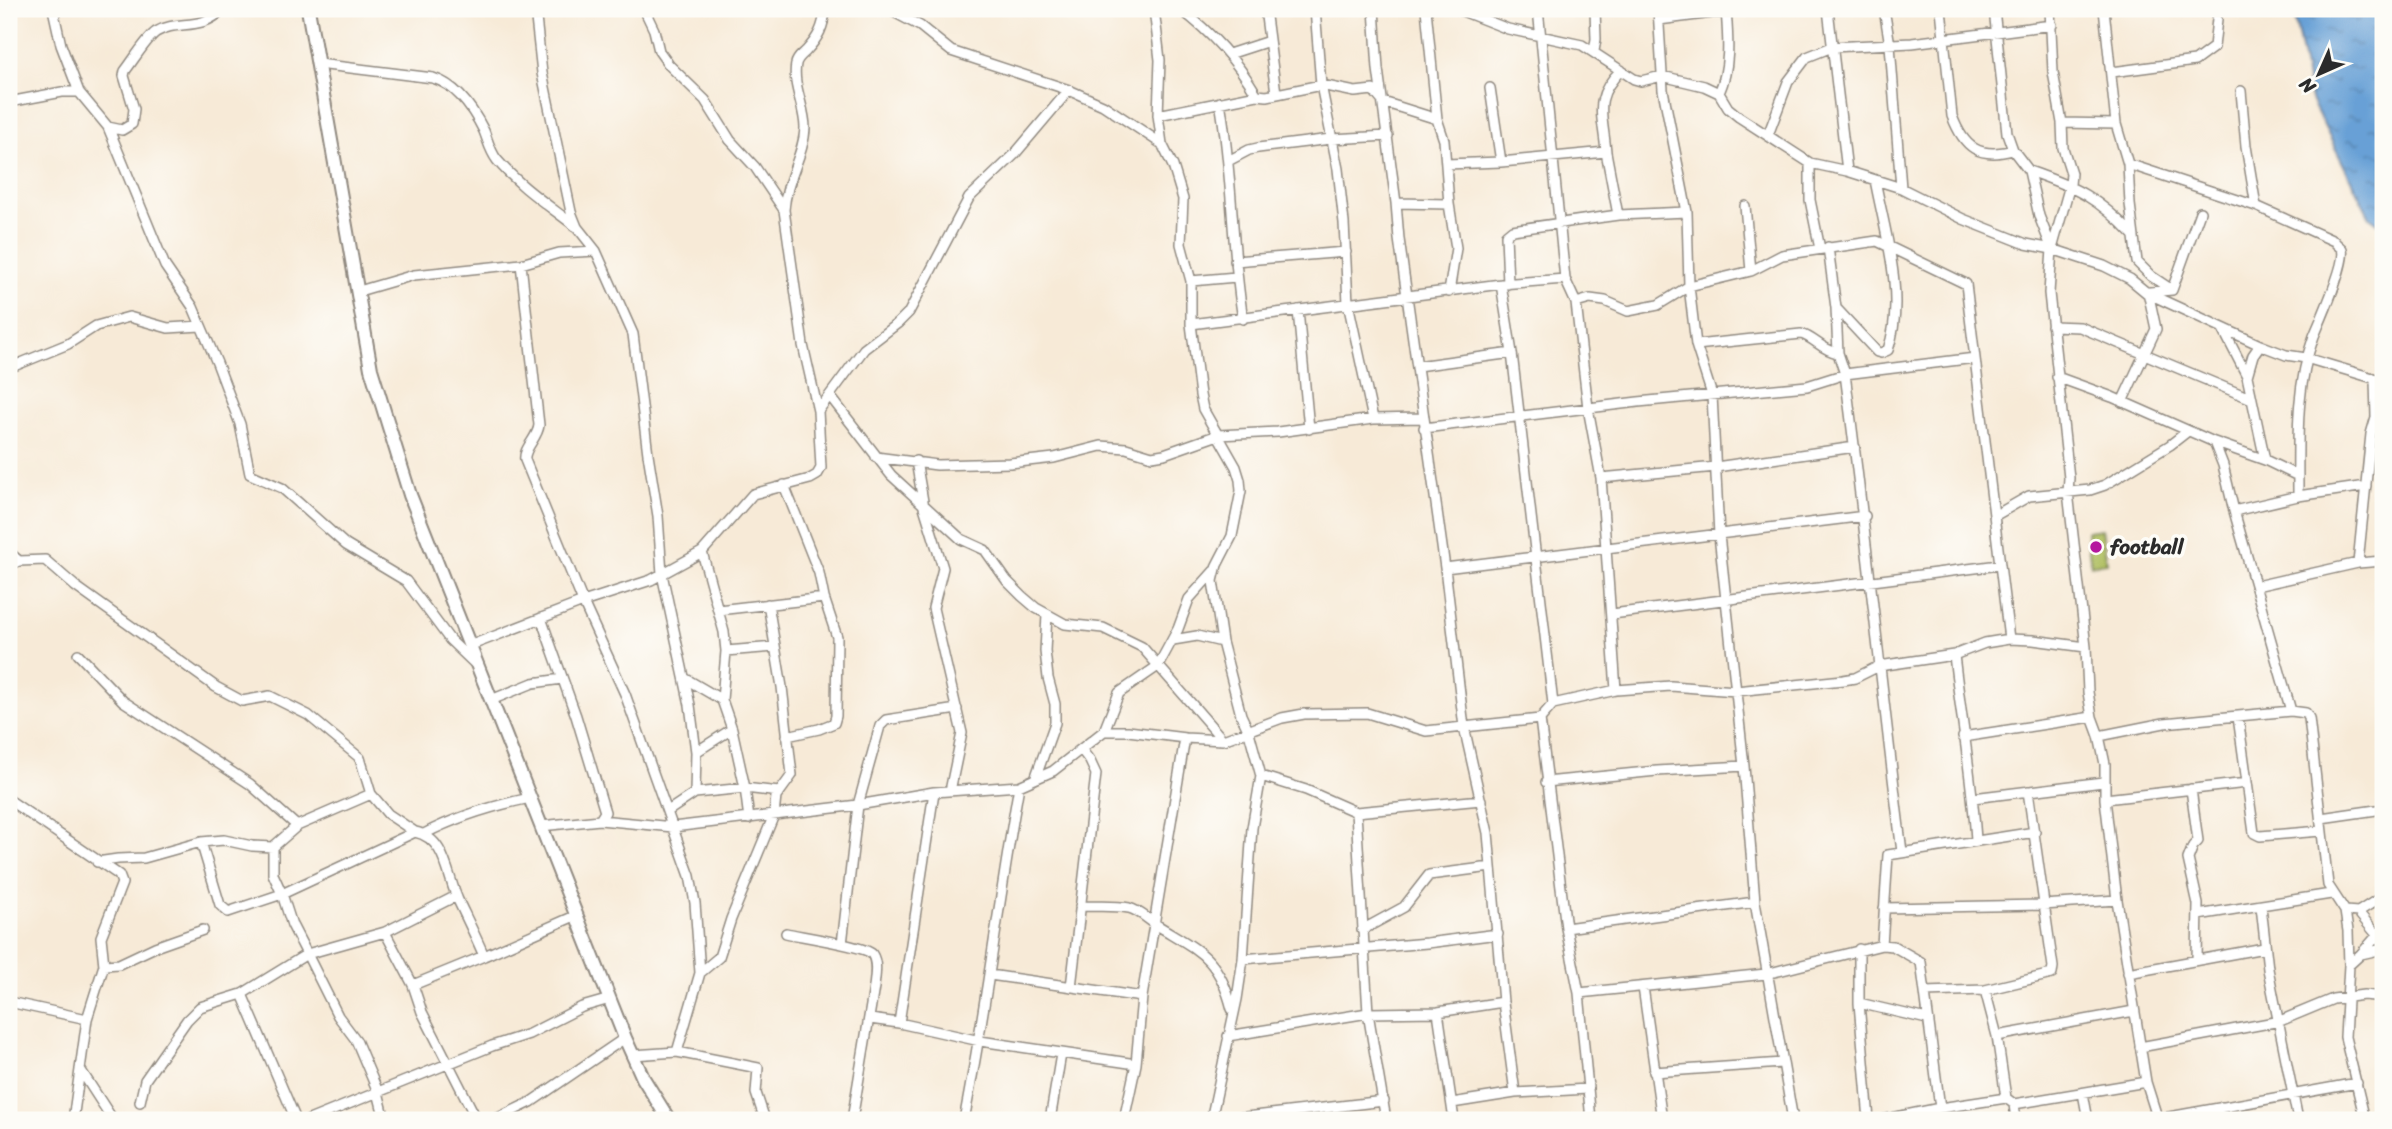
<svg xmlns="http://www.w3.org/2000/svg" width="2392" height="1129" font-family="Sriracha,sans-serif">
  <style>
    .green { fill: #b1c063; stroke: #6e7647; stroke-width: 2 }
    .water { fill: url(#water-ripples); stroke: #4a6680; stroke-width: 2 }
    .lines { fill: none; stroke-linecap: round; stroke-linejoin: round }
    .minor-casing { stroke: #918a81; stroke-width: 12 }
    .tertiary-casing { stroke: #918a81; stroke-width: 16 }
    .minor { stroke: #fff; stroke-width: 9 }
    .tertiary { stroke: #fff; stroke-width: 12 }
    .poi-dot { fill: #b5179e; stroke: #fdfcf7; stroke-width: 2.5 }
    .labels { text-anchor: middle; stroke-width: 7; stroke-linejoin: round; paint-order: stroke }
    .poi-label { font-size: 21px; font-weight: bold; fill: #2b2b2b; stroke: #fdfcf7; text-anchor: start }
  </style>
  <defs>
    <pattern id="water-ripples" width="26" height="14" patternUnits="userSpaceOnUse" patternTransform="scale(1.75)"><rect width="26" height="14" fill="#68a0d6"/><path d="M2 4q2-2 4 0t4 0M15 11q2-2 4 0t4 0" fill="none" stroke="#5683ae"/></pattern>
  </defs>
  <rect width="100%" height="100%" fill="#fdfcf7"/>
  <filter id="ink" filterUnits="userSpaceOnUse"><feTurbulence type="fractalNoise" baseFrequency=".0143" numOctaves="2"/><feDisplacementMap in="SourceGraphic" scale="14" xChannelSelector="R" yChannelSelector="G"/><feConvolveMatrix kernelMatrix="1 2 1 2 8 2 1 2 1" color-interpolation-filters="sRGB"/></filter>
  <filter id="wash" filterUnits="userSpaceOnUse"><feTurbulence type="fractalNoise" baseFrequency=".00686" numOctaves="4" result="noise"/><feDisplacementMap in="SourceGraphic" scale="28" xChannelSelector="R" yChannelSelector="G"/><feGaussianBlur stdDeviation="1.57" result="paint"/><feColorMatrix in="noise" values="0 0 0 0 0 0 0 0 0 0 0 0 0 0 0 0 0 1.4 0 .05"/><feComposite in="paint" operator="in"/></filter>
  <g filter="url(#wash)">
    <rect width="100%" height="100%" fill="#f7ead7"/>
    <!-- green -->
    <path class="green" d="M 2102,529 L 2107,563 L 2091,565 L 2086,531 Z"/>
    <!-- water -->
    <path class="water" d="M 2293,9 L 2383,9 L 2383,227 L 2370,217 L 2311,100 Z"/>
  </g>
  <g filter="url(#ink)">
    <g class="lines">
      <!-- minor casing -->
      <g class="minor-casing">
        <path id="minor" d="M 53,9 L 61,45 L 79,92 L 108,127 L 165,266 L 193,307 L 217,363 L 240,424 L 250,474 L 282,488 L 346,545 L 406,581 L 450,640 L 475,664
          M 535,9 L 542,73 L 571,212 L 577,227 L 596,251 L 633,334 L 648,454 L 658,516 L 662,574 L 690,705 L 696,752 L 695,793 L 668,811
          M 644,9 L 654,30 L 659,51 L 669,65 L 705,100 L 730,140 L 755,167 L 784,210
          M 888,9 L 920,26 L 951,51 L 1069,90 L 1103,105 L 1162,144
          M 1154,9 L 1160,60 L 1158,115 L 1162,144 L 1173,166 L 1183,199 L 1181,244 L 1191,281 L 1191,324 L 1200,395 L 1203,409 L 1236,467 L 1240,480 L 1241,491 L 1232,536 L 1217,565 L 1213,581 L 1222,642 L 1241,715 L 1249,732 L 1261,776 L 1252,828 L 1243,959 L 1237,999 L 1211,1120
          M 1180,9 C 1211,32 1237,61 1257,95 L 1267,96 L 1321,85 L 1355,92 L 1373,90 L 1383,102 L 1437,119 L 1444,140 L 1449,204 L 1456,248 L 1449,292
          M 1265,9 L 1276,93
          M 1315,9 L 1321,85 L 1338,169 L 1344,223 L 1348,303 L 1373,419
          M 1374,9 L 1378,69 L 1396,203
          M 1426,9 L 1437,119
          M 1457,9 L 1508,29 L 1582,45 L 1634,79 L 1641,81 L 1662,76 L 1704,86 L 1719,93 L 1728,108 L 1739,117 L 1810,163 L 1847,171 L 1901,188 L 1963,219 L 2026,244 L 2052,249 L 2070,185 L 2071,173 L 2063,148 L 2062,123
          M 1538,9 L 1565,279 L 1576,303 L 1588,408 L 1601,478 L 1616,690
          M 1658,9 L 1663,90 L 1687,212 L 1689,286 L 1696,345 L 1712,395 L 1719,535 L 1744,766 L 1755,902 L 1793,1120
          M 1828,9 L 1847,171
          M 1884,9 L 1890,45 L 1901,188
          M 1941,9 L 1952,116 C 1964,148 1979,159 2013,150
          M 1994,9 L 2007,133 L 2013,150 L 2029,171 L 2039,216 L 2052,249 L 2049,293 L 2069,478 L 2068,492 L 2086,647 L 2088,692 L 2092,717 L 2099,736 L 2105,764 L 2105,799 L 2117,900 L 2146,1082 L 2158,1120
          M 2050,9 L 2053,72 L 2062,123 L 2116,124 L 2128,164 L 2130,204 L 2137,262 L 2151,276 L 2172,290
          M 2104,9 L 2116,124
          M 1659,20 L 1743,9
          M 1594,51 L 1596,39 L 1595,9
          M 1229,54 L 1269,41
          M 318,64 L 433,78 C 456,85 473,109 484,131 C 488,141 490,151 497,160 C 519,186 548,205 575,226
          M 2112,72 L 2195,61 L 2214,47 L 2217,19
          M 1490,88 L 1501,162
          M 2241,91 L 2246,146 L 2256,206
          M 1719,93 C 1731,66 1728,37 1726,9
          M 9,102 L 62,92 L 79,92
          M 1220,102 C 1233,174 1231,247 1243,319
          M 1158,115 L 1257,95
          M 108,127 L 122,130 L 132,124 L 134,109 L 124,76 L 125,71 C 133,61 146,39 156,32 C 178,19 201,32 223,9
          M 1768,135 L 1788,82 L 1807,57 L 1832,47 L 1912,43 L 2052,25
          M 1606,152 L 1618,215
          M 1230,160 L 1249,150 L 1258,148 L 1331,139 L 1388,136
          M 1810,163 L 1810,200 L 1820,249
          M 1446,164 L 1501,162 L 1606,152 C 1603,114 1592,99 1621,70
          M 2128,164 L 2256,206 L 2334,241 C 2335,243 2341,248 2342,249 C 2347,261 2320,322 2314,336 C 2295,388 2298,441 2298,496
          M 2029,171 C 2075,187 2099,198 2133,235
          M 1449,204 L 1396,203 L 1399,239 L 1445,568 L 1464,727 L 1488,833 L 1503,1002 L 1515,1093
          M 1745,206 L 1751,271
          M 1828,247 L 1836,308 L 1838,353 L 1845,374 C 1866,533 1882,693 1902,852
          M 2052,249 L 2104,266 L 2130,279 L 2147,293 L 2260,345 L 2286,355 L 2306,358 L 2383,381
          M 1235,261 L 1346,252
          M 521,264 L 539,425 C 538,438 523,448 525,460 L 583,602 L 625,694 L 690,876 L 695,903 L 700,973 L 677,1052
          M 1191,281 L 1236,277
          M 1508,284 L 1506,235 L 1512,230 L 1618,215 L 1687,212
          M 359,291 L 414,275 L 521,264 L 559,253 L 596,251
          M 2150,292 L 2172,290 L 2200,212
          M 1576,303 L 1590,299 L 1605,301 L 1628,311 L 1658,305 L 1689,286 L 1751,271 L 1782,255 L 1877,241 L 1966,284 L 2009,639
          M 1836,308 L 1877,352 L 1881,353 L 1888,350 C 1906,297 1885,233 1875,180
          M 1298,310 L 1309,429
          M 1191,324 L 1501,284
          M 2052,326 L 2080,327 L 2252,399
          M 2223,329 L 2247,376 L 2265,460
          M 1696,345 L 1801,334 C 1815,338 1821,350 1838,353
          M 1417,366 L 1512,353
          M 9,368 L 68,344 L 96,326 L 129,317 L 168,328 L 201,326
          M 2247,376 L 2253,355 L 2260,345
          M 2057,377 L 2112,397 L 2214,442 L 2223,465 L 2234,511 L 2291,711
          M 830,396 L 891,475 L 961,539 L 985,550 L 1007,581 L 1022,596 L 1036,608 L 1065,624 L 1103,628 L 1142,647 L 1223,740
          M 2122,402 L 2156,329 L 2148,292
          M 818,411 L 864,349 L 898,323 L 909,312 L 969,198 L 1014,155 L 1069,90
          M 1424,428 L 1638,402 L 1807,386 L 1845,374 L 1975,358
          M 2214,442 L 2265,460 L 2298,476
          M 876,457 L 937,465 L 1010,463 L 1054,458 L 1101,446 L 1126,448 L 1152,456 L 1164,454 L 1218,435 L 1278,432 L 1373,419 L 1422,418
          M 916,461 L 924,507 L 943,568 L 933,608 L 962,733 L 950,791
          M 1601,478 L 1716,467 L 1855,447
          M 784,485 L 819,573 L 824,598 L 837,637 L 836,716 L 834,723 L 819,729 L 787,736
          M 2234,511 L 2298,496 L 2366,486
          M 1996,515 L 2029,496 L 2090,490 L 2105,485 L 2170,445 L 2188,431
          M 9,552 L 19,561
          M 2358,563 L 2371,434 L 2376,417 L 2375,379
          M 9,565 L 19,561 L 45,560 L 75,586 L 216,687 L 242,701 L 270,696 L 308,715 L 360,758 L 371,794 L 388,814 L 415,832
          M 1445,568 L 1865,516
          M 2256,586 L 2358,563 L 2383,561
          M 718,610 L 824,598
          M 1612,614 L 1999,565
          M 541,618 L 576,716 L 605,812 L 600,820 L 541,826
          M 1173,640 L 1197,636 L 1222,642
          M 469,646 L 583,602 L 651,580 L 702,552 L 753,494 L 810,479 L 817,475 L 821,468 L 818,411 L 803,345 L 784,210 C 786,179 804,155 805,128 C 805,107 792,85 796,64 C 797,58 802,55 806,51 C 818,38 824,27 825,9
          M 726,651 L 775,647
          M 78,654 L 123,701 L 250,784 L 297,826
          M 1954,655 C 1961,717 1972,778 1976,840
          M 686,679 L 722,700
          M 491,700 L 533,683 L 562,679
          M 1553,704 L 1512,353 L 1501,284 L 1565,279
          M 2238,717 L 2254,833 L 2260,836 L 2321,831
          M 732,729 L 745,788 L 749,819
          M 1104,731 L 1119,693 L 1158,666 L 1178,629 L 1189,599 L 1214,571
          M 2099,736 L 2164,723 L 2291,711 L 2306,713 L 2309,718 L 2328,885 L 2345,911 L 2348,931 L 2349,965 L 2345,1037 L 2365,1120
          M 1963,737 L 2092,717
          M 696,752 L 732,729 L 722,700 L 726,651 L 724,632 L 702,552
          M 1261,776 L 1306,790 L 1356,812 L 1481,800
          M 1035,779 L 1055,723 L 1055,704 L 1048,678 L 1045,651 L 1047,615
          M 1546,782 L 1657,771 L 1744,766
          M 2191,789 L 2198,841 L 2193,846 L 2188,859 L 2198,904 L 2197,960
          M 695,793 L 745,788 L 779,792
          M 1973,798 L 2103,782
          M 2105,799 L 2247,783
          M 9,800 L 119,875 L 122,883 L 101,937 L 104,965 L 119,964 L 155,947 L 203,930
          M 1356,812 L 1368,1013 L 1386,1120
          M 2321,818 L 2383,809
          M 600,820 L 673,827 L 858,805 L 934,792 L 1019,786 L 1053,771 L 1104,731 L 1128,731 L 1185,738 L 1223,740 L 1282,718 L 1304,714 L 1367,713 L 1426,731 L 1540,719
          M 424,834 C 458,816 492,806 530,798
          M 201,842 L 220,905 L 228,912 L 282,894 L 415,832 C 446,838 447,876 458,900 C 467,919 476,937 484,956 L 577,915
          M 273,847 L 297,826 L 371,794
          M 97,862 L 118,859 L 144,858 L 201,842 L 224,840 L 252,846 L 273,847 L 273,874 L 282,894 L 292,925 L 307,954 L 385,932 L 456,896
          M 1080,906 C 1096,907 1114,905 1129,908 C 1140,911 1147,919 1157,925 C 1199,951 1219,957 1232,1009
          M 2261,906 L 2268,969 L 2298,1120
          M 1884,908 L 2043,905 L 2117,900
          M 2345,911 L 2358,912 L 2383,942
          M 2358,912 L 2383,896
          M 2198,915 L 2331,894
          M 1566,928 L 1755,902
          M 1362,930 L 1404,907 L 1429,875 L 1491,867
          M 385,932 L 413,985 L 422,1012 L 477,1120
          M 786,933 C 799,936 865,946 872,954 C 878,963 875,977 874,987 L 852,1120
          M 842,944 L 858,805 L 880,726 L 886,720 L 957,709
          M 1882,945 L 1888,855 L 2035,832
          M 1859,949 L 1859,1003 L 1869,1120
          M 2361,954 L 2383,929
          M 1243,959 L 1427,943 L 1498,934
          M 2349,965 L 2361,954 L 2383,949
          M 700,973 L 719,957 L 731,919 L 774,815 L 776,797 L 792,775 L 782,687 L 768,604
          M 2128,973 L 2264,948
          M 990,975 L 1142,997
          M 413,985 L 484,956
          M 1071,987 L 1096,774 L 1090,761 L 1081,749
          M 1643,987 L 1662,1120
          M 1985,990 L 1997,1036 L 2006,1098
          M 1925,992 L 1985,990 L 2052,974 L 2053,967 L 2028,791
          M 1579,993 L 1766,974 L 1882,945 L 1893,946 L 1921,962 L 1940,1108
          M 242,994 L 296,1120
          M 9,1002 L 87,1019
          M 1859,1003 L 1927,1019
          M 1438,1012 L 1454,1120
          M 870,1019 L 899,1023 L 980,1041 L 1136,1064
          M 899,1023 L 934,792
          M 1228,1036 L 1368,1013 L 1438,1012 L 1503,1002
          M 1997,1036 L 2134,1011
          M 2140,1047 L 2280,1021 L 2333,999 L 2364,995 L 2383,997
          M 633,1055 L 677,1052 L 758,1068 L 756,1093 L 765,1120
          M 80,1069 L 113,1120
          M 1654,1072 L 1782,1063
          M 2083,1093 L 2088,1120
          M 140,1102 L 145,1080 L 187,1020 L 200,1007 L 242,994 L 307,954 L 338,1016 L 356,1040 L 378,1092 L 309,1120
          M 1452,1103 L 1515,1093 L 1588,1089
          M 2014,1104 L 2016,1120
          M 2222,1107 L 2224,1120
          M 2158,1119 L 2357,1083
          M 73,1120 L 87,1019 L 104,965
          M 385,1120 L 378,1092 L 492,1046 L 529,1034 L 582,1007 L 610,999
          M 494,1120 L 531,1102 L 625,1038
          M 964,1120 C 986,1009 999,898 1019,786
          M 1050,1120 L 1061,1054
          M 1124,1120 L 1136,1064 L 1142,997 L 1185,738
          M 1220,1120 L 1384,1101
          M 1591,1120 L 1579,993 L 1566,928 L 1540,719 L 1553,704 L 1616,690 L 1671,686 L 1736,691 L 1843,680 L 1855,678 L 1879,666 L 1954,655 L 1985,643 L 2009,639 L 2033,640 L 2086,647
          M 1882,1120 L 1940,1108 L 2006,1098 L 2014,1104 L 2146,1082"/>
      </g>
      <!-- tertiary casing -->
      <g class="tertiary-casing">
        <path id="tertiary" d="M 308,9 L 371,369 L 410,495 L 625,1038 L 643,1078 L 669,1120"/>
      </g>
      <!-- minor -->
      <use href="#minor" class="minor"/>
      <!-- tertiary -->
      <use href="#tertiary" class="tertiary"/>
    </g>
  </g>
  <!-- markers -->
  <circle class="poi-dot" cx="2096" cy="547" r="7"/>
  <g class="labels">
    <!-- poi labels -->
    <g class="poi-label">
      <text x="2110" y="554">football</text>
    </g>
  </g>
  <!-- margin -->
  <rect width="2392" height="1129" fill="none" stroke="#fdfcf7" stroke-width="35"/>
  <!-- north arrow -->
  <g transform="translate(2319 74) rotate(225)" stroke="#fdfcf7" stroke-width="5" paint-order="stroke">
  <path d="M0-5L12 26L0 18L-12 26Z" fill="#2b2b2b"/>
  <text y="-10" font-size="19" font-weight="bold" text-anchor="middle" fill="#2b2b2b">N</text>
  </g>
</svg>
